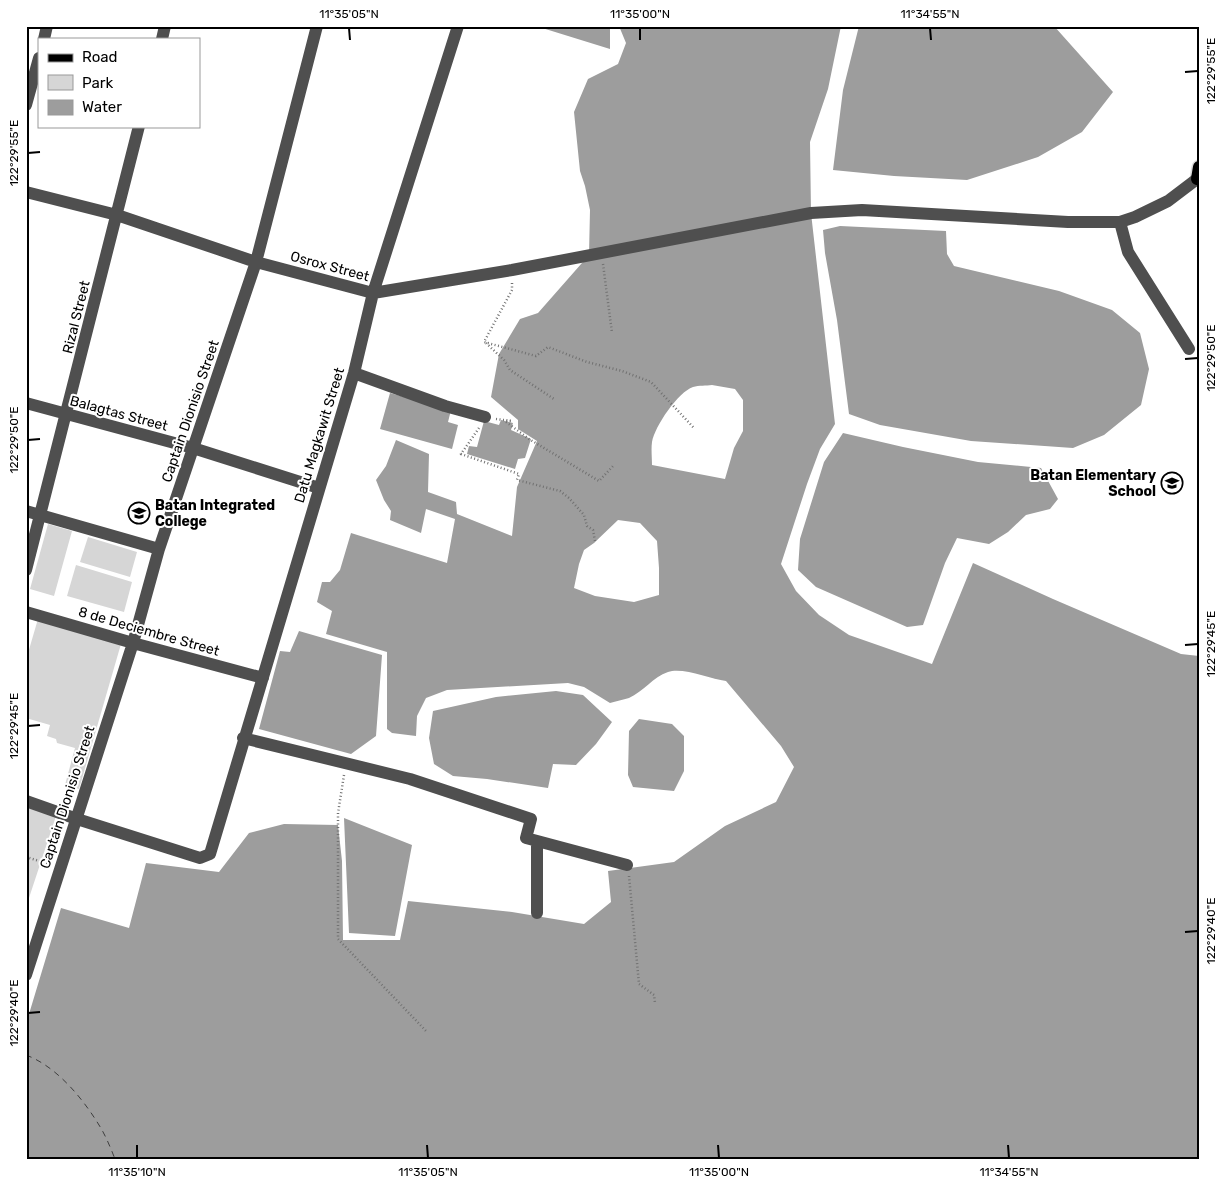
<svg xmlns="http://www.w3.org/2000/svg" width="1225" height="1185" font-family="Rubik,sans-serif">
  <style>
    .green { fill: #d6d6d6 }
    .water { fill: #9d9d9d; fill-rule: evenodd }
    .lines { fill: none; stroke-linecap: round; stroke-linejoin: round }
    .ferry { stroke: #3e3e3e; stroke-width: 1; stroke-dasharray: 6 5; stroke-linecap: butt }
    .major-casing { stroke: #dbdbdb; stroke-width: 15 }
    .path { stroke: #717171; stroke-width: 2.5; stroke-dasharray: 1 2.5; stroke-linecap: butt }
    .minor { stroke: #4f4f4f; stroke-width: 12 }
    .major { stroke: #000; stroke-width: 12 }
    .ticks { fill: none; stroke: #000; stroke-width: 2 }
    .labels { text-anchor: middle; stroke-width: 4; stroke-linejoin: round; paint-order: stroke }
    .street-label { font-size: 14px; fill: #000; stroke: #fff }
    .poi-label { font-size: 14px; font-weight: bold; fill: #000; stroke: #fff; text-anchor: end }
    .neatline { fill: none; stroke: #000; stroke-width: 2 }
    .ticks-label { font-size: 12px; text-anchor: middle; fill: #000 }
  </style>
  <rect width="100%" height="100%" fill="#fff"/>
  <!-- green -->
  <path class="green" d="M 48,524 L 72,531 L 54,596 L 30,589 Z
    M 88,537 L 137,552 L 130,577 L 80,562 Z
    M 76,565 L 132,582 L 124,612 L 67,596 Z
    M 40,612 L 123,637 L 79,789 L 65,785 L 75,748 L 57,743 L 56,739 L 47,736 L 50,725 L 26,718 L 26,660 Z
    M 26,803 L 57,813 L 26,907 Z"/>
  <!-- water -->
  <path class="water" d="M 539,26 L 610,26 L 610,49 L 539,27 Z
    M 619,26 L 841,26 L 828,89 L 810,142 L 811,213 L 835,424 L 820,449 L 807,484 L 781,564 L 796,591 L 819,615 L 849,635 L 932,664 L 973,563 L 1053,599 L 1181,654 L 1199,656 L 1199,1159 L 26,1159 L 26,1024 L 61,908 L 129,928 L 146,863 L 219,872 L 249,833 L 284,824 L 338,825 L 342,861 L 343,940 L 400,940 L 408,901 L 512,912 L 584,924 L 611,902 L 608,871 L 674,862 L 725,826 L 776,802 L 794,767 L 781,746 L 726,681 C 710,679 683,667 668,672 C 653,677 643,692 629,698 C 623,700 616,701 610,703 L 584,687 L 568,683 L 447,690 L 426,698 L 417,716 L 416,736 L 392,733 L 387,729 L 387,652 L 326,634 L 332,611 L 317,602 L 322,582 L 330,582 L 340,570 L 351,533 L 447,563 L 455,519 L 426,509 L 421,533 L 390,520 L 391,511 L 384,500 L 376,480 L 386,466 L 396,440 L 429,454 L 428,492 L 456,502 L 457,514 L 512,536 L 517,487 L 537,441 L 518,429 L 518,420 L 491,397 L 499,354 L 520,319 L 538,313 L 589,255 L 590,210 L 585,186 L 580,171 L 574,112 L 588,79 L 618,64 L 626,43 ZM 712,385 L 735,389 L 743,400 L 743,431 L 734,448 L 725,479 L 652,465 C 652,458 651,449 652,442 C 655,426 678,392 693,387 C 699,385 706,386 712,385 ZM 618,520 L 640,523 L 657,541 L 659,568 L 659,595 L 634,602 L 595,596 L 574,588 L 579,564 L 584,550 L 594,543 Z
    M 859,26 L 1054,26 L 1113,92 L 1082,132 L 1038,157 L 967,180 L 894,176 L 833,170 L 843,90 Z
    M 840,226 L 946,231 L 947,254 L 954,266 L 1059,291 L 1112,310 L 1140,333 L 1149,369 L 1141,405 L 1104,435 L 1073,448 L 971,441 L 880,425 L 849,414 L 837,320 L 825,253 L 823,230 Z
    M 390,393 L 451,410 L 448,422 L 458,425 L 452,449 L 380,429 Z
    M 501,420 L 513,423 L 511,430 L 531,439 L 525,458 L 518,459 L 515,469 L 467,454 L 469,446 L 477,447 L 484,421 L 499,425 Z
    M 843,433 L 903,447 L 978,462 L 1041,468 L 1058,499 L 1050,509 L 1026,515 L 1008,532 L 989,544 L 957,538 L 945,563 L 923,625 L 907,627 L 816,587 L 798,570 L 800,539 L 824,462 Z
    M 299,631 L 382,655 L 376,736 L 351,754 L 259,729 L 280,651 L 290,652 Z
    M 556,691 L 583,695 L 612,722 L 596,744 L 576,765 L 553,764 L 548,788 L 487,779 L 453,776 L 434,764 L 429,738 L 433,711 L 496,697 Z
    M 639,719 L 672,724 L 684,736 L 684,771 L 674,791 L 633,787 L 628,775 L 629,731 Z
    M 344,818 L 412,845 L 395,936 L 349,933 Z"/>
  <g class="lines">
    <!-- ferry -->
    <path class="ferry" d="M 26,1055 C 58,1067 85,1101 102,1130 C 107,1139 111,1149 115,1159"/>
    <!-- major casing -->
    <g class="major-casing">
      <path id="major" d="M 1197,179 L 1199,167"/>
    </g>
    <!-- path -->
    <path class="path" d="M 603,264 L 612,333
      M 512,283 L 512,290 L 484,342 L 536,356 L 548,347 L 587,362 L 622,371 L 651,382 L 694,428
      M 486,343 L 504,360 L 510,370 L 554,399
      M 496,419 L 512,421 L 505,421 L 529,439 L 599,481 L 614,465
      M 479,428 L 461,454 L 519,474 L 517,480 L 560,491 L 569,498 L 584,515 L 587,526 L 593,530 L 595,541
      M 344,775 L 338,813 L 338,939 L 427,1032
      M 26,857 L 49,864
      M 629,876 L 639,984 L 654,995 L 655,1003"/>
    <!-- minor -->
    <path class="minor" d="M 44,39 L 47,26
      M 162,39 L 165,26
      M 26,105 L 39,58
      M 26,192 L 117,215 L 256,262 L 373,293 L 512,270 L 811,213 L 862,210 L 1068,222 L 1120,222 L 1135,217 L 1168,201 L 1197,179
      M 1120,222 L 1128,252 L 1189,349
      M 354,373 L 445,406 L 485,417
      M 26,403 L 193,448 L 319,488
      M 26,511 L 159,549
      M 26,570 L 139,126
      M 26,612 L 133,643 L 263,678
      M 243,738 L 410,779 L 531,819 L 526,838 L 627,865
      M 26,801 L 77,819 L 200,858 L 210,854 L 354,373 L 373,293 L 458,26
      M 537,842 L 537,913
      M 26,975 L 133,643 L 159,549 L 256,262 L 317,26"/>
    <!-- major -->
    <use href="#major" class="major"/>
  </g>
  <!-- ticks -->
  <path class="ticks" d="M 349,28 L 350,40M 640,28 L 640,40M 930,28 L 931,40M 1185,72 L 1198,71M 28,153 L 40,152M 1185,359 L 1198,358M 28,440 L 40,439M 1185,645 L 1198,644M 28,726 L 40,725M 1185,932 L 1198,931M 28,1013 L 40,1012M 137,1145 L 137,1158M 427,1145 L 428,1158M 718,1145 L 719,1158M 1008,1145 L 1009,1158"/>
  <!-- icons -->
  <defs>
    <g id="school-ring" transform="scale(1.125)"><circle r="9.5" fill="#fff" stroke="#000" stroke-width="1.5"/><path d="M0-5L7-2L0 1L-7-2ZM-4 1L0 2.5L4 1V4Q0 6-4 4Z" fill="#000"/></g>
    <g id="university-ring" transform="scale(1.125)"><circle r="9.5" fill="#fff" stroke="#000" stroke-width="1.5"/><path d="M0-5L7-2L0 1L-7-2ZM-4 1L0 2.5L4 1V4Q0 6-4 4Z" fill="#000"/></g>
  </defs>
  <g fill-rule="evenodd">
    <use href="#school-ring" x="1172" y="483"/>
    <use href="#university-ring" x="139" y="513"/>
  </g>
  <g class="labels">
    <!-- street labels -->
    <g class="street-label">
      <text transform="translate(330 266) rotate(15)" y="5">Osrox Street</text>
      <text transform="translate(76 317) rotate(-76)" y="5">Rizal Street</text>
      <text transform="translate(190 411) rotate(-71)" y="5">Captain Dionisio Street</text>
      <text transform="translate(119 413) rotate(15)" y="5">Balagtas Street</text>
      <text transform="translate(319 435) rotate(-73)" y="5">Datu Magkawit Street</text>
      <text transform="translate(149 631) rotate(16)" y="5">8 de Deciembre Street</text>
      <text transform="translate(67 797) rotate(-72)" y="5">Captain Dionisio Street</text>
    </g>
    <!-- poi labels -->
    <g class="poi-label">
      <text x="1156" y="480">Batan Elementary<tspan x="1156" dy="16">School</tspan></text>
      <text x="155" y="510" text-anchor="start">Batan Integrated<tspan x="155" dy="16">College</tspan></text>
    </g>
  </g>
  <!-- border -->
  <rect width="1225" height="1185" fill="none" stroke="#ffffff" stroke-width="55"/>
  <!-- legend -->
  <rect x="38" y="38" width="162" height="90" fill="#ffffff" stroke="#999999"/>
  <rect x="48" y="54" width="25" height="8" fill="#000000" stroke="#999999"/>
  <text x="82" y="62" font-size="15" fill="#000000">Road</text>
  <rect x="48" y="75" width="25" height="15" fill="#d6d6d6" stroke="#999999"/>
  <text x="82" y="88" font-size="15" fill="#000000">Park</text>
  <rect x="48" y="100" width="25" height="15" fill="#9d9d9d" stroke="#999999"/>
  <text x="82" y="112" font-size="15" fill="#000000">Water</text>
  <rect x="28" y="28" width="1170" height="1130" class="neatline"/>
  <g class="ticks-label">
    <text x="349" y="18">11°35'05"N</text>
    <text x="640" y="18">11°35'00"N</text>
    <text x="930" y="18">11°34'55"N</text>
    <text transform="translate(1211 71) rotate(-90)" y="4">122°29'55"E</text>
    <text transform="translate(14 153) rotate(-90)" y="4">122°29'55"E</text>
    <text transform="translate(1211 358) rotate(-90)" y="4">122°29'50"E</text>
    <text transform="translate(14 440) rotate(-90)" y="4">122°29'50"E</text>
    <text transform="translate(1211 644) rotate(-90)" y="4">122°29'45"E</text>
    <text transform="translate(14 726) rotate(-90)" y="4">122°29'45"E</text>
    <text transform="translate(1211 931) rotate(-90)" y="4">122°29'40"E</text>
    <text transform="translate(14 1013) rotate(-90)" y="4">122°29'40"E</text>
    <text x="137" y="1176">11°35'10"N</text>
    <text x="428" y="1176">11°35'05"N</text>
    <text x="719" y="1176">11°35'00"N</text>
    <text x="1009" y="1176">11°34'55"N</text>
  </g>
</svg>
